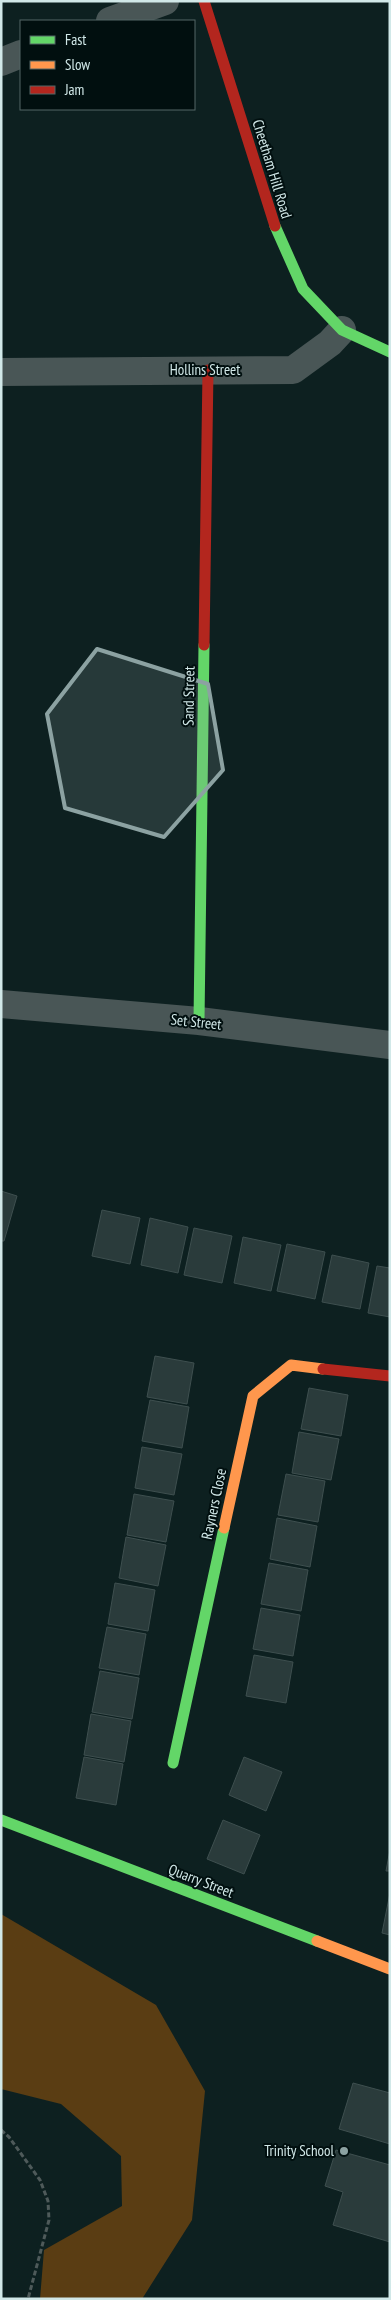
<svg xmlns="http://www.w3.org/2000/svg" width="391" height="2300" font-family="'PT Sans Narrow',sans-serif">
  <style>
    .forest { fill: #5a3d13 }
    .building { fill: #2a3b3b; stroke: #3e4f4f }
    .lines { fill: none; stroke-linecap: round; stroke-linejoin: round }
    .path { stroke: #4e5a5a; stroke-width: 3; stroke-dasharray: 5 2.5; stroke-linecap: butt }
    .street { stroke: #495656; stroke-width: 28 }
    .fast { stroke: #63d668; stroke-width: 11 }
    .slow { stroke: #ff974d; stroke-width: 11 }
    .jam { stroke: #b3261e; stroke-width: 11 }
    .marked { fill: #8ca2a2; fill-opacity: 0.2; stroke: #8ca2a2; stroke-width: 4; stroke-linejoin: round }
    .poi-dot { fill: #8ca2a2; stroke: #010f0f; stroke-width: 2 }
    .labels { text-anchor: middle; stroke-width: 4; stroke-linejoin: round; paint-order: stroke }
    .street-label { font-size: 15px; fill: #d1e8e8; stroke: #010f0f }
    .poi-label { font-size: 15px; fill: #d1e8e8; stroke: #010f0f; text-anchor: end }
  </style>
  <rect width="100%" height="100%" fill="#0d2020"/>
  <!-- forest -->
  <path class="forest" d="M 1,1914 L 156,2005 L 205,2091 L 192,2220 L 142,2299 L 40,2299 L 44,2250 L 122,2206 L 121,2156 L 61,2104 L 1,2089 Z"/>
  <!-- building -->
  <path class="building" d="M 1,1191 L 17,1196 L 4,1241 L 1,1241 Z
    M 102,1210 L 140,1218 L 130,1264 L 92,1256 Z
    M 150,1218 L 188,1227 L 178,1273 L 141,1265 Z
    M 194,1228 L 232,1236 L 222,1283 L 184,1275 Z
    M 243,1237 L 281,1245 L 271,1291 L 234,1283 Z
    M 287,1244 L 325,1252 L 315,1299 L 277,1291 Z
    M 332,1255 L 369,1263 L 360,1309 L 322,1302 Z
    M 377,1266 L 390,1268 L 390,1317 L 368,1313 Z
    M 155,1356 L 194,1363 L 187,1404 L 147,1397 Z
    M 309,1388 L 348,1395 L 341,1436 L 301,1429 Z
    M 150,1400 L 189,1407 L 182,1448 L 142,1441 Z
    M 299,1432 L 339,1439 L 331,1480 L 292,1473 Z
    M 142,1447 L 182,1454 L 174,1495 L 135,1488 Z
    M 286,1474 L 325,1481 L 318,1522 L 278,1515 Z
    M 134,1494 L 174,1501 L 166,1542 L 127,1535 Z
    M 277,1518 L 317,1526 L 310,1567 L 270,1559 Z
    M 126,1537 L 166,1545 L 158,1586 L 119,1578 Z
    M 269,1563 L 308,1570 L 301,1611 L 261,1604 Z
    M 115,1583 L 155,1590 L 148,1631 L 108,1624 Z
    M 261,1608 L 300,1615 L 293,1656 L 253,1649 Z
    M 107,1627 L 146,1634 L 139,1675 L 99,1668 Z
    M 254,1655 L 293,1662 L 286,1703 L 246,1696 Z
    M 100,1671 L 139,1678 L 132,1719 L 92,1712 Z
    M 91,1714 L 131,1721 L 124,1762 L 84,1755 Z
    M 84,1757 L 123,1764 L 116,1805 L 76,1798 Z
    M 244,1757 L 282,1772 L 266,1811 L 229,1795 Z
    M 223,1820 L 260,1835 L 244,1874 L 207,1859 Z
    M 390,1850 L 390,1871 L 386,1871 Z
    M 390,1893 L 390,1935 L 382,1933 Z
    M 353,2083 L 390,2093 L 390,2144 L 339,2129 Z
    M 336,2150 L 390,2165 L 390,2242 L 333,2225 L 343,2192 L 325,2186 Z"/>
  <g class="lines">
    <!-- path -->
    <path class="path" d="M 1,2130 L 9,2137 L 40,2180 L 48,2201 L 49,2220 L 28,2299"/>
    <!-- street -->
    <path class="street" d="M 110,21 L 165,1
      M 1,62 L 21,54
      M 1,372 L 293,370 L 330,343 L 342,330
      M 1,1004 L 199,1021 L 390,1045"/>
    <!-- fast -->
    <path class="fast" d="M 275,226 L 303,289 L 342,330 L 390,352
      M 199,1021 L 204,645
      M 173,1763 L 224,1528
      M 1,1820 L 317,1941"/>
    <!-- slow -->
    <path class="slow" d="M 224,1528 L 253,1396 L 291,1365 L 323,1369
      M 317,1941 L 390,1969"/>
    <!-- jam -->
    <path class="jam" d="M 204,1 L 275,226
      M 204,645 L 208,370
      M 323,1369 L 390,1376"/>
  </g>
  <!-- marked area -->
  <path class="marked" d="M 97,649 L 208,684 L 223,770 L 164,837 L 65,808 L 47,714 Z"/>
  <!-- markers -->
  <circle class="poi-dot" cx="344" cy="2151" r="5"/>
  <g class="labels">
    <!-- street labels -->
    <g class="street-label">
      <text transform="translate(272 169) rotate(73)" y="5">Cheetham Hill Road</text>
      <text x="205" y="375">Hollins Street</text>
      <text transform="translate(189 696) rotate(-89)" y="5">Sand Street</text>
      <text transform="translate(196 1022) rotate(6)" y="5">Set Street</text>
      <text transform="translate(214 1504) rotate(-78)" y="5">Rayners Close</text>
      <text transform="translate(201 1881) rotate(21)" y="5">Quarry Street</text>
    </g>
    <!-- poi labels -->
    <g class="poi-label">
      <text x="334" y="2156">Trinity School</text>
    </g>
  </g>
  <!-- border -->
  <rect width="391" height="2300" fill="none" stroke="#d1e8e8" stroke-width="5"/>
  <!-- legend -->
  <rect x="20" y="20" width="175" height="90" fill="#010f0f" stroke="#546666"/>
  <rect x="30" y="36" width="25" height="8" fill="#63d668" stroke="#546666"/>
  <text x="65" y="45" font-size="15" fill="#d1e8e8">Fast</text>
  <rect x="30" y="61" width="25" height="8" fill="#ff974d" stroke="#546666"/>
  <text x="65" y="70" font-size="15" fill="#d1e8e8">Slow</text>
  <rect x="30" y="86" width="25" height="8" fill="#b3261e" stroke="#546666"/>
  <text x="65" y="95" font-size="15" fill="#d1e8e8">Jam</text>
</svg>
